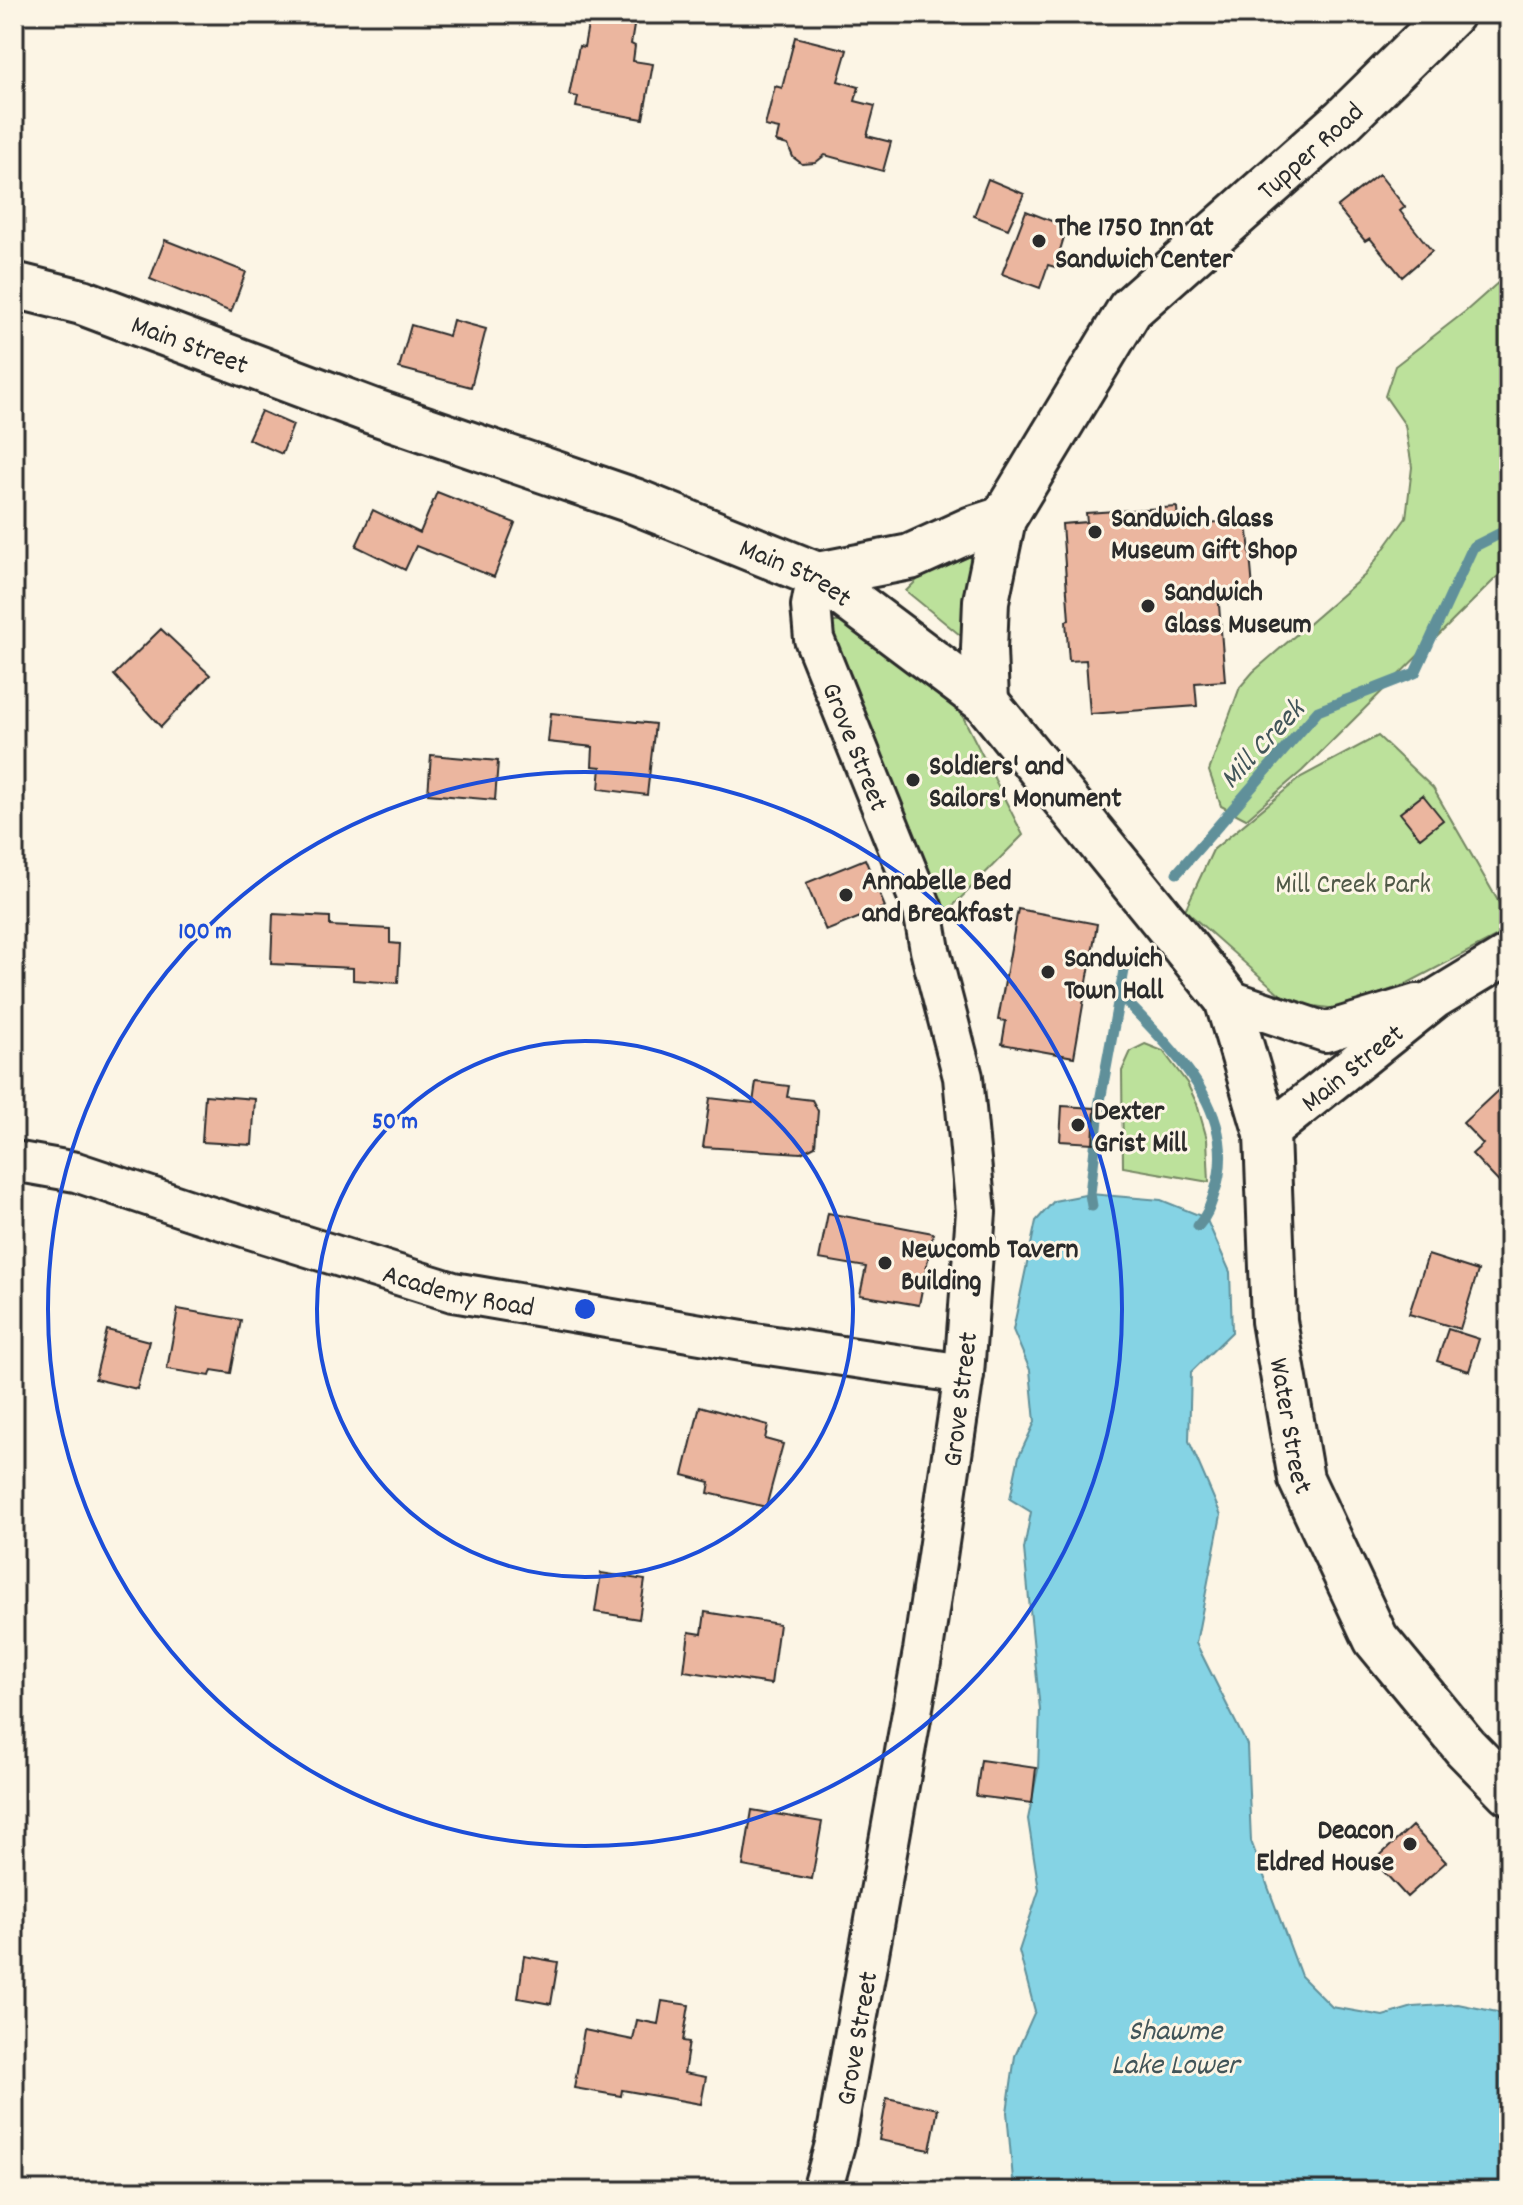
<svg xmlns="http://www.w3.org/2000/svg" width="1523" height="2205" font-family="Dekko,sans-serif">
  <style>
    .green { fill: #bce19b; stroke: #748663; stroke-width: 2 }
    .water { fill: #85d3e4; stroke: #61909a; stroke-width: 2 }
    .lines { fill: none; stroke-linecap: round; stroke-linejoin: round }
    .stream { stroke: #61909a; stroke-width: 11 }
    .building { fill: #ebb69f; stroke: #2b2b2b; stroke-width: 2 }
    .minor-casing { stroke: #2b2b2b; stroke-width: 44 }
    .secondary-casing { stroke: #2b2b2b; stroke-width: 50 }
    .minor { stroke: #fcf5e5; stroke-width: 38 }
    .secondary { stroke: #fcf5e5; stroke-width: 44 }
    .ring { fill: none; stroke: #1d4ed8; stroke-width: 4 }
    .poi-dot { fill: #2b2b2b; stroke: #fcf5e5; stroke-width: 3 }
    .labels { text-anchor: middle; stroke-width: 6; stroke-linejoin: round; paint-order: stroke }
    .street-label { font-size: 28px; fill: #2b2b2b; stroke: #fcf5e5 }
    .poi-label { font-size: 28px; font-weight: bold; fill: #2b2b2b; stroke: #fcf5e5; text-anchor: start }
    .park-label { font-size: 28px; fill: #4f5847; stroke: #fcf5e5 }
    .water-label { font-size: 30px; font-style: italic; fill: #425559; stroke: #fcf5e5 }
    .centre { fill: #1d4ed8; stroke: #fcf5e5; stroke-width: 4 }
    .ring-label { font-size: 24px; text-anchor: middle; font-weight: bold; fill: #1d4ed8; stroke: #fcf5e5; stroke-width: 6; stroke-linejoin: round; paint-order: stroke }
  </style>
  <rect width="100%" height="100%" fill="#fcf5e5"/>
  <filter id="ink" filterUnits="userSpaceOnUse"><feTurbulence type="fractalNoise" baseFrequency=".0125" numOctaves="2"/><feDisplacementMap in="SourceGraphic" scale="16" xChannelSelector="R" yChannelSelector="G"/><feConvolveMatrix kernelMatrix="1 2 1 2 8 2 1 2 1" color-interpolation-filters="sRGB"/></filter>
  <g filter="url(#ink)">
    <!-- green -->
    <path class="green" d="M 1509,273 L 1509,565 L 1302,771 L 1246,819 L 1221,806 L 1209,771 L 1240,687 L 1253,672 L 1365,575 L 1406,518 L 1412,467 L 1405,425 L 1385,396 L 1395,366 L 1466,311 Z
      M 980,552 L 966,640 L 906,591 L 919,578 Z
      M 831,622 L 842,622 L 961,713 L 1023,835 L 944,915 L 827,635 Z
      M 1378,736 L 1433,788 L 1509,920 L 1509,930 L 1404,985 L 1337,1009 L 1290,1003 L 1185,910 L 1213,850 L 1301,777 Z
      M 1145,1044 L 1163,1051 L 1187,1083 L 1197,1104 L 1207,1139 L 1209,1182 L 1123,1167 L 1122,1071 L 1131,1051 Z"/>
    <!-- water -->
    <path class="water" d="M 1090,1194 L 1161,1200 L 1206,1218 L 1230,1272 L 1232,1332 L 1191,1372 L 1189,1441 L 1221,1515 L 1196,1643 L 1247,1745 L 1251,1841 L 1301,1976 L 1332,2007 L 1383,2016 L 1413,2007 L 1458,2004 L 1497,2012 L 1509,2018 L 1509,2191 L 1014,2191 L 1007,2112 L 1015,2056 L 1035,2011 L 1019,1951 L 1039,1890 L 1028,1819 L 1038,1770 L 1040,1710 L 1024,1549 L 1031,1512 L 1010,1499 L 1019,1456 L 1035,1422 L 1030,1370 L 1013,1330 L 1036,1221 L 1054,1201 Z"/>
    <g class="lines">
      <!-- stream -->
      <path class="stream" d="M 1177,873 L 1318,711 L 1415,673 L 1473,547 L 1509,529
        M 1120,995 C 1171,1049 1243,1111 1214,1194 C 1210,1206 1207,1216 1198,1226
        M 1092,1206 L 1090,1194 L 1100,1101 L 1125,965"/>
    </g>
    <!-- building -->
    <path class="building" d="M 590,14 L 636,14 L 631,44 L 635,46 L 633,61 L 653,64 L 643,119 L 576,107 L 578,97 L 569,95 L 579,46 L 584,47 Z
      M 795,37 L 847,50 L 838,81 L 859,87 L 855,101 L 875,106 L 867,136 L 891,142 L 883,171 L 825,155 L 815,163 L 802,164 L 793,157 L 788,145 L 776,142 L 779,129 L 765,126 L 775,86 L 782,88 Z
      M 1379,174 L 1405,207 L 1400,211 L 1432,251 L 1402,277 L 1370,238 L 1365,241 L 1337,207 Z
      M 988,179 L 1024,194 L 1008,229 L 974,216 Z
      M 1026,211 L 1067,227 L 1055,267 L 1048,265 L 1040,288 L 1002,274 Z
      M 165,240 L 246,272 L 231,312 L 150,279 Z
      M 453,320 L 486,329 L 471,387 L 399,368 L 411,325 L 449,336 Z
      M 261,411 L 293,425 L 282,454 L 248,439 Z
      M 437,492 L 515,523 L 494,577 L 416,546 L 405,570 L 356,546 L 373,510 L 420,533 Z
      M 1177,507 L 1178,525 L 1247,520 L 1253,589 L 1218,592 L 1225,681 L 1195,683 L 1197,706 L 1090,714 L 1086,660 L 1069,661 L 1066,621 L 1069,620 L 1062,524 L 1087,522 L 1086,513 Z
      M 161,629 L 210,675 L 161,727 L 114,675 Z
      M 551,713 L 655,724 L 647,795 L 599,789 L 601,767 L 592,766 L 593,747 L 548,742 Z
      M 431,755 L 498,761 L 495,800 L 428,794 Z
      M 1423,795 L 1443,820 L 1420,838 L 1400,813 Z
      M 865,859 L 885,907 L 826,931 L 806,883 Z
      M 1018,909 L 1097,924 L 1074,1057 L 1002,1044 L 1006,1021 L 998,1020 Z
      M 273,914 L 330,917 L 330,926 L 390,929 L 390,943 L 400,944 L 398,983 L 353,980 L 353,968 L 271,964 Z
      M 1509,1080 L 1509,1193 L 1472,1154 L 1483,1144 L 1463,1123 Z
      M 756,1082 L 789,1086 L 787,1097 L 812,1100 L 818,1111 L 815,1146 L 801,1153 L 703,1147 L 710,1098 L 753,1103 Z
      M 205,1095 L 255,1099 L 252,1145 L 202,1142 Z
      M 1062,1106 L 1095,1108 L 1093,1143 L 1060,1141 Z
      M 828,1213 L 933,1233 L 919,1305 L 860,1295 L 866,1267 L 819,1259 Z
      M 1428,1255 L 1478,1271 L 1460,1329 L 1409,1314 Z
      M 178,1309 L 241,1320 L 231,1373 L 212,1370 L 210,1376 L 167,1369 Z
      M 1448,1329 L 1479,1339 L 1469,1371 L 1437,1361 Z
      M 107,1330 L 149,1341 L 137,1389 L 95,1379 Z
      M 700,1406 L 768,1425 L 765,1439 L 783,1444 L 766,1507 L 708,1493 L 710,1482 L 683,1475 Z
      M 601,1573 L 645,1580 L 639,1619 L 595,1612 Z
      M 705,1612 L 779,1624 L 771,1684 L 684,1671 L 689,1632 L 702,1634 Z
      M 981,1760 L 1036,1768 L 1032,1803 L 976,1796 Z
      M 752,1810 L 822,1822 L 812,1879 L 743,1866 Z
      M 1412,1826 L 1446,1862 L 1407,1897 L 1374,1861 Z
      M 524,1956 L 558,1962 L 551,2004 L 518,1998 Z
      M 662,2001 L 689,2005 L 683,2041 L 689,2042 L 684,2073 L 706,2077 L 701,2104 L 622,2090 L 621,2096 L 574,2088 L 584,2030 L 633,2040 L 637,2020 L 658,2024 Z
      M 887,2098 L 938,2109 L 930,2150 L 879,2140 Z"/>
    <g class="lines">
      <!-- minor casing -->
      <g class="minor-casing">
        <g id="minor">
          <path id="s1" d="M 817,575 L 811,606 L 814,639 L 923,910 L 930,950 L 963,1077 L 976,1212 L 964,1374 L 923,1651 L 835,2144 L 822,2191"/>
          <path d="M 1227,999 L 1325,1032 L 1417,1004"/>
          <path id="s2" d="M 1267,1134 L 1435,999 L 1509,954"/>
          <path id="s3" d="M 14,1161 L 76,1172 L 196,1212 L 453,1292 L 754,1343 L 964,1374"/>
        </g>
      </g>
      <!-- secondary casing -->
      <g class="secondary-casing">
        <g id="secondary">
          <path id="s4" d="M 14,285 L 82,302 L 372,411 L 634,501 L 817,575 L 986,702 L 1227,999 L 1267,1134 L 1274,1321 L 1301,1479 L 1376,1639 L 1465,1747 L 1509,1792"/>
          <path d="M 817,575 L 910,557 L 972,529 L 1003,519"/>
          <path id="s5" d="M 986,702 L 984,649 L 986,601 L 1003,519 L 1130,309 L 1343,120 L 1451,14"/>
        </g>
      </g>
      <!-- minor -->
      <use href="#minor" class="minor"/>
      <!-- secondary -->
      <use href="#secondary" class="secondary"/>
    </g>
  </g>
  <!-- distance rings -->
  <g class="ring">
    <circle cx="585" cy="1309" r="268"/>
    <circle cx="585" cy="1309" r="537"/>
  </g>
  <!-- markers -->
  <g class="poi-dot">
    <circle cx="1039" cy="241" r="8"/>
    <circle cx="1095" cy="532" r="8"/>
    <circle cx="1148" cy="606" r="8"/>
    <circle cx="913" cy="780" r="8"/>
    <circle cx="846" cy="895" r="8"/>
    <circle cx="1048" cy="972" r="8"/>
    <circle cx="1078" cy="1125" r="8"/>
    <circle cx="885" cy="1263" r="8"/>
    <circle cx="1410" cy="1844" r="8"/>
  </g>
  <g class="labels">
    <!-- street labels -->
    <g class="street-label">
      <text dy="10" stroke="none"><textPath href="#s5" startOffset="670">Tupper Road</textPath></text>
      <text dy="10" stroke="none"><textPath href="#s4" startOffset="186">Main Street</textPath></text>
      <text dy="10" stroke="none"><textPath href="#s4" startOffset="834">Main Street</textPath></text>
      <text dy="10" stroke="none"><textPath href="#s1" startOffset="180">Grove Street</textPath></text>
      <text dy="10" stroke="none"><textPath href="#s2" startOffset="108">Main Street</textPath></text>
      <text dy="10" stroke="none"><textPath href="#s3" startOffset="464">Academy Road</textPath></text>
      <text transform="translate(958 1399) rotate(-83)" y="10">Grove Street</text>
      <text dy="10" stroke="none"><textPath href="#s4" startOffset="1882">Water Street</textPath></text>
      <text transform="translate(855 2038) rotate(-80)" y="10">Grove Street</text>
    </g>
    <!-- poi labels -->
    <g class="poi-label">
      <text x="1055" y="235">The 1750 Inn at<tspan x="1055" dy="32">Sandwich Center</tspan></text>
      <text x="1111" y="526">Sandwich Glass<tspan x="1111" dy="32">Museum Gift Shop</tspan></text>
      <text x="1164" y="600">Sandwich<tspan x="1164" dy="32">Glass Museum</tspan></text>
      <text x="929" y="774">Soldiers' and<tspan x="929" dy="32">Sailors' Monument</tspan></text>
      <text x="862" y="889">Annabelle Bed<tspan x="862" dy="32">and Breakfast</tspan></text>
      <text x="1064" y="966">Sandwich<tspan x="1064" dy="32">Town Hall</tspan></text>
      <text x="1094" y="1119">Dexter<tspan x="1094" dy="32">Grist Mill</tspan></text>
      <text x="901" y="1257">Newcomb Tavern<tspan x="901" dy="32">Building</tspan></text>
      <text x="1394" y="1838" text-anchor="end">Deacon<tspan x="1394" dy="32">Eldred House</tspan></text>
    </g>
    <!-- park labels -->
    <g class="park-label">
      <text x="1353" y="892">Mill Creek Park</text>
    </g>
    <!-- water labels -->
    <g class="water-label">
      <text transform="translate(1261 743) rotate(-47)" y="10">Mill Creek</text>
      <text x="1175" y="2039">Shawme<tspan x="1175" dy="34">Lake Lower</tspan></text>
    </g>
  </g>
  <circle cx="585" cy="1309" r="12" class="centre"/>
  <g class="ring-label">
    <text x="205" y="938">100 m</text>
    <text x="395" y="1128">50 m</text>
  </g>
  <!-- margin -->
  <rect width="1523" height="2205" fill="none" stroke="#fcf5e5" stroke-width="48"/>
  <rect x="24" y="24" width="1475" height="2157" fill="none" stroke="#2b2b2b" stroke-width="3" filter="url(#ink)"/>
</svg>
